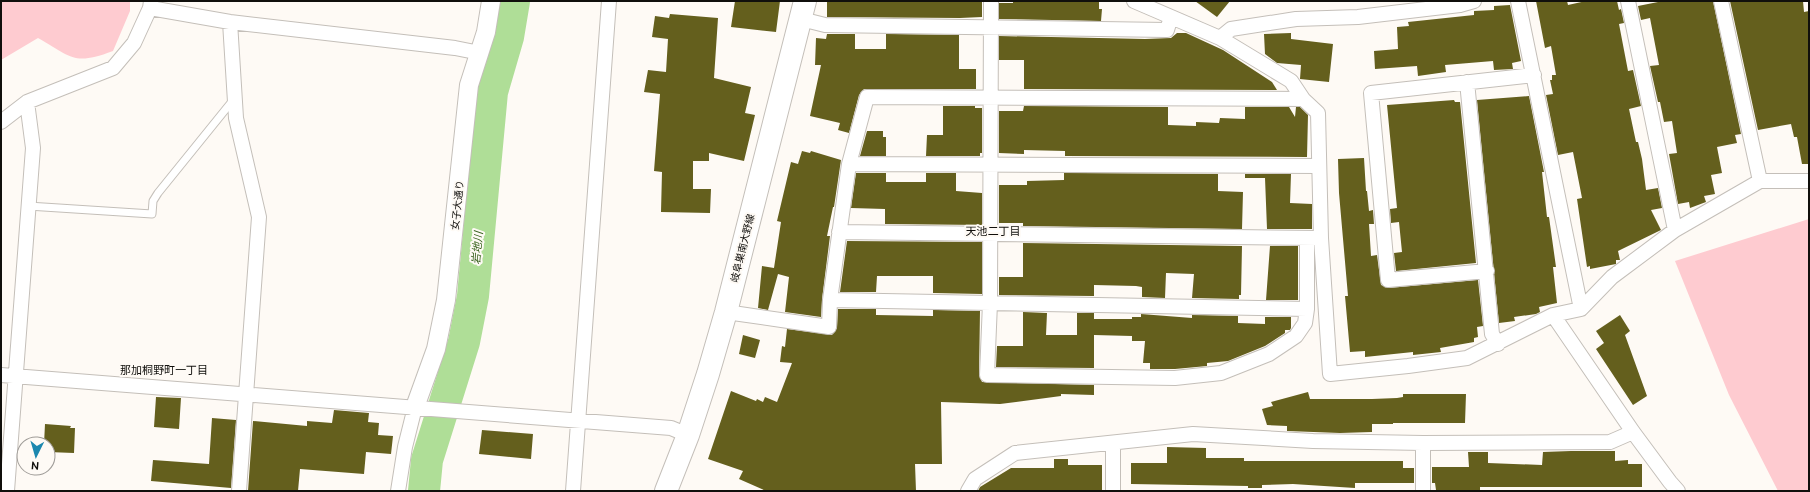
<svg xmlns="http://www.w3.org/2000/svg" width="1810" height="492" font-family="Ubuntu,'Noto Sans JP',sans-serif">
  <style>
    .green { fill: #fecbd0 }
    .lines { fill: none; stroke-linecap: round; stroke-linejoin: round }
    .river { stroke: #afde97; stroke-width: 32 }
    .building { fill: #645f1d }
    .service-casing { stroke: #c4bfb9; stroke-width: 9 }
    .minor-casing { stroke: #c4bfb9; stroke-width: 16 }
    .tertiary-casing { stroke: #c4bfb9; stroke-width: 20 }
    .primary-casing { stroke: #c4bfb9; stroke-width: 24 }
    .service { stroke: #fff; stroke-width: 7 }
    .minor { stroke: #fff; stroke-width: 14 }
    .tertiary { stroke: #fff; stroke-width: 18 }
    .primary { stroke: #fff; stroke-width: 22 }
    .labels { text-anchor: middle; stroke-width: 4; stroke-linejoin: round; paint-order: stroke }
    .street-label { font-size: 10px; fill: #100f0c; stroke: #fefaf5 }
    .neighbourhood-label { font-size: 11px; fill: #100f0c; stroke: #fefaf5 }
    .water-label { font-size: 11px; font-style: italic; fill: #36611c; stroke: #fefaf5 }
  </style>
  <rect width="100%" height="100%" fill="#fefaf5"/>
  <!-- green -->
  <path class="green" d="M 1,1 L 130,1 L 130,11 L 113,51 C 73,66 72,57 38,38 L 1,60 Z
    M 1809,219 L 1809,491 L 1778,491 L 1729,395 L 1675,261 Z"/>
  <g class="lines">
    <!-- river -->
    <path class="river" d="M 424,491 L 427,460 L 464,342 L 473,296 L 492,92 L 508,37 L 514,1"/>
  </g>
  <!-- building -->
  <path class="building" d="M 735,1 L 780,1 L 776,32 L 731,27 Z
    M 827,1 L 982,1 L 982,17 L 960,18 L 827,17 Z
    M 1013,1 L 1099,1 L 1099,9 L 1102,9 L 1101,21 L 999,19 L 999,3 L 1013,3 Z
    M 1195,1 L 1230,1 L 1217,17 Z
    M 1536,1 L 1567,1 L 1568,5 L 1586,1 L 1617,1 L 1619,10 L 1621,9 L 1624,23 L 1619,24 L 1628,71 L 1633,70 L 1641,106 L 1629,109 L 1636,142 L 1638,142 L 1642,159 L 1646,190 L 1658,188 L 1662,208 L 1651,210 L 1661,230 L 1618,251 L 1620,260 L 1616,260 L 1616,264 L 1590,269 L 1590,266 L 1587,267 L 1577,199 L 1582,198 L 1573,152 L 1558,155 L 1546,95 L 1553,94 L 1550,80 L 1552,80 L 1552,75 L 1556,75 L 1551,46 L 1545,48 Z
    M 1663,1 L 1713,1 L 1741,134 L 1735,135 L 1737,143 L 1717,147 L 1722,173 L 1711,175 L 1715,194 L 1704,196 L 1706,202 L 1690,208 L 1689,202 L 1678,204 L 1669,154 L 1677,153 L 1672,121 L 1664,122 L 1660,102 L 1658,102 L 1650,66 L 1659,65 L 1650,18 L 1641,20 L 1638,6 Z
    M 1730,1 L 1803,1 L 1804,12 L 1809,11 L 1809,164 L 1802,164 L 1797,137 L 1794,137 L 1791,124 L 1758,130 Z
    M 1510,5 L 1521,61 L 1512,63 L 1513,69 L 1494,70 L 1493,61 L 1445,65 L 1446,72 L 1418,76 L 1417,66 L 1375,69 L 1374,51 L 1398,49 L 1397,27 L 1409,26 L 1408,22 L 1474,15 L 1474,11 L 1494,10 L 1494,6 Z
    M 670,14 L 718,18 L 714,78 L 751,87 L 745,113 L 755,115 L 744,161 L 709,153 L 709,161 L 693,161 L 693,189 L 711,189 L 710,213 L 661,212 L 662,172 L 654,171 L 660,94 L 644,92 L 648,70 L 666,72 L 668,39 L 652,37 L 655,16 L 669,18 Z
    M 1177,33 L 1186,33 L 1223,50 L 1272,82 L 1277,90 L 1024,89 L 1024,60 L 999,60 L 999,36 L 1145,39 L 1171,38 Z
    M 1291,33 L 1291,39 L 1333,44 L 1329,82 L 1300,79 L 1301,65 L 1277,63 L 1265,54 L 1264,34 Z
    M 827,34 L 855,34 L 855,49 L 886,49 L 886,34 L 959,35 L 959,69 L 976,69 L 976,89 L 864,89 L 859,95 L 849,133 L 838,130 L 840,123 L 810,116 L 821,65 L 815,65 L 816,38 L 826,39 Z
    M 1529,96 L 1544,172 L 1542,172 L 1547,217 L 1549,217 L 1556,267 L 1553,267 L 1557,303 L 1539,307 L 1540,312 L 1536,314 L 1514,317 L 1515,321 L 1499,323 L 1477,100 Z
    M 1454,100 L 1455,102 L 1460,102 L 1476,263 L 1396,271 L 1394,253 L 1402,252 L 1399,222 L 1391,223 L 1390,209 L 1397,208 L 1387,105 Z
    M 943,106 L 975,106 L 975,108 L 982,108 L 982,153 L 980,153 L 980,156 L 926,156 L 927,135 L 943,135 Z
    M 1024,106 L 1168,107 L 1168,125 L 1196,126 L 1196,122 L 1219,123 L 1220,118 L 1245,119 L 1245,107 L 1289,107 L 1295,117 L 1296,107 L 1300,107 L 1308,115 L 1307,157 L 1065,156 L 1065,151 L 1024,150 L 1024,154 L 999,153 L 999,111 L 1023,111 Z
    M 867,131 L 883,131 L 883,137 L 886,137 L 886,156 L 860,156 Z
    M 802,151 L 810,153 L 811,151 L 841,160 L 834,207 L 833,207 L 827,236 L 830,236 L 822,299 L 821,317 L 785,312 L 789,277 L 778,274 L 768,310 L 758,308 L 762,266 L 774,268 L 781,222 L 777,221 L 791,162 L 798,164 Z
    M 1364,158 L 1366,191 L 1367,191 L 1369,211 L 1373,210 L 1374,224 L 1369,224 L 1371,256 L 1377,255 L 1381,285 L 1389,288 L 1478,280 L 1483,326 L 1477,327 L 1478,337 L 1474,338 L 1474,342 L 1440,348 L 1441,352 L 1413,355 L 1413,352 L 1365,357 L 1365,351 L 1350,352 L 1345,296 L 1348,296 L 1339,193 L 1338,159 Z
    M 856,173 L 886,173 L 886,182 L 926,182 L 926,173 L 956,173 L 956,191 L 982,193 L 982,225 L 885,224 L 885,209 L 851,208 Z
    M 1064,173 L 1218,174 L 1218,191 L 1243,192 L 1242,229 L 1023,226 L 1023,223 L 999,223 L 999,185 L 1027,185 L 1027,181 L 1064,180 Z
    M 1245,174 L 1291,174 L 1290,203 L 1312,204 L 1312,229 L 1267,229 L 1265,178 L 1245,178 Z
    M 847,241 L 982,242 L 982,294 L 933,293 L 933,276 L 877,276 L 876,292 L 840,292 Z
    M 1023,243 L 1242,246 L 1241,295 L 1239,295 L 1239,299 L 1192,298 L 1194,274 L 1166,273 L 1165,298 L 1142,297 L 1142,287 L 1136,286 L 1094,285 L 1094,296 L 999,295 L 999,277 L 1023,277 Z
    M 1270,246 L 1298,246 L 1298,300 L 1266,300 Z
    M 838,309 L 876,309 L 876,315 L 933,316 L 933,310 L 980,311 L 979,375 L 982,382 L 1094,385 L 1094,395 L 1061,394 L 1061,396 L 1000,404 L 941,402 L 942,464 L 915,464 L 916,491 L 766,491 L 739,479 L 743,471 L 708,459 L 731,391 L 756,401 L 757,399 L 763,402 L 765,397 L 777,402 L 792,363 L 780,362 L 782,346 L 785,347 L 787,329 L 832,335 L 837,328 Z
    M 1023,312 L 1047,313 L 1046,335 L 1077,335 L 1077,313 L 1094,313 L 1094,319 L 1132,319 L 1132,317 L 1141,317 L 1141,314 L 1192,318 L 1192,315 L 1238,316 L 1238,323 L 1265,324 L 1265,317 L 1291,317 L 1291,328 L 1290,330 L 1285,330 L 1285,333 L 1265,346 L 1228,361 L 1207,363 L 1207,366 L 1175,369 L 1150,369 L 1150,363 L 1143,363 L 1145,341 L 1132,341 L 1132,336 L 1094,335 L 1094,368 L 996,367 L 997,346 L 1023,346 Z
    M 1620,315 L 1630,331 L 1625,335 L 1647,396 L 1633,405 L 1596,349 L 1604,343 L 1596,331 Z
    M 743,335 L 760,340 L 755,358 L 739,354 Z
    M 1308,392 L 1310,399 L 1372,399 L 1397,398 L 1403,397 L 1403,394 L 1466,394 L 1465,423 L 1393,423 L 1393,424 L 1372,424 L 1372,432 L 1340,433 L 1287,431 L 1287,426 L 1267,425 L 1262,409 L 1273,406 L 1271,402 Z
    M 156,397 L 181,398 L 179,429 L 154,427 Z
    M 334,410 L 369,413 L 368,422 L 379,423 L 378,435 L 393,436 L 391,454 L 366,452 L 364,474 L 300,469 L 298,491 L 248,491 L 253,421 L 307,426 L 307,421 L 332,423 Z
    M 212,418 L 236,420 L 231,488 L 151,481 L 153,460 L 209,464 Z
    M 45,424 L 71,426 L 70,428 L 75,428 L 74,453 L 48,452 L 48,444 L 44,444 Z
    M 482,430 L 533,434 L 531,459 L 479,454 Z
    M 1167,447 L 1206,448 L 1206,458 L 1244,458 L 1244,461 L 1403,461 L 1403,468 L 1414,468 L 1414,483 L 1355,483 L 1355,488 L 1293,484 L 1262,485 L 1262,488 L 1248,488 L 1248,486 L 1131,484 L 1131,463 L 1167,463 Z
    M 1571,451 L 1615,451 L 1615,461 L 1628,460 L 1628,464 L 1642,464 L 1642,487 L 1480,487 L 1480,490 L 1436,490 L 1435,483 L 1432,483 L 1432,467 L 1469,467 L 1468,452 L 1488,452 L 1488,463 L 1542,465 L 1543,452 Z
    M 1054,459 L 1068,459 L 1068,465 L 1102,465 L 1102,491 L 978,491 L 980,487 L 1011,468 L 1054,468 Z"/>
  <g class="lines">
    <!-- service casing -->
    <g class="service-casing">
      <path id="service" d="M 28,206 L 152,214 L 153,201 L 158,193 L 234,99"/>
    </g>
    <!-- minor casing -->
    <g class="minor-casing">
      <path id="minor" d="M 991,1 L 990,303 L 987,375 L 1175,378 L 1221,373 L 1269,354 L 1296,336 L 1305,323 L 1307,309
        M 1134,1 L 1220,38 L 1291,81 L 1303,99 L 1318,113 L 1321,238 L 1330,374 L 1408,366 L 1467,358 L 1553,315 L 1581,309 L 1612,277 L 1675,230 L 1760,181 L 1809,181
        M 1518,1 L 1581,309
        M 1628,1 L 1675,230
        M 1721,1 L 1760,181
        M 150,8 L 230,22 L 455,48 L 480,53
        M 801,19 L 825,25 L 1167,30 L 1171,17
        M 230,22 L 236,118 L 259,217 L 239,491
        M 1220,38 L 1231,29 L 1296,19 L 1358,17 L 1460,5 L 1474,1
        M 1467,82 L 1492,334 L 1498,344
        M 1,122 L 27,102 L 113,68 L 134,43 L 150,8 L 151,1
        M 849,164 L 867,97 L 1303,99
        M 839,232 L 1317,238
        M 1487,271 L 1388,280 L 1371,93 L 1534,75
        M 830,300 L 1307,309 L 1307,238
        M 726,312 L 829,327 L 830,300 L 849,164 L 1318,166
        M 1553,315 L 1633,432 L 1670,482 L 1678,491
        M 1,375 L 671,428 L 688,435
        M 1423,443 L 1423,491
        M 1113,444 L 1113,491
        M 7,491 L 33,148 L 27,102
        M 398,491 L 405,447 L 415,407
        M 573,491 L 609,1
        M 968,491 L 975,479 L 1015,453 L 1193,434 L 1313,441 L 1423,443 L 1610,442 L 1633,432"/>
    </g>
    <!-- tertiary casing -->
    <g class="tertiary-casing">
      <path id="tertiary" d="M 415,407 L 436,349 L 446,300 L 469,85 L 486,32 L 491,1"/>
    </g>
    <!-- primary casing -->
    <g class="primary-casing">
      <path id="primary" d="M 666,491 L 688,435 L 708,374 L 726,312 L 805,1"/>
    </g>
    <!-- service -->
    <use href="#service" class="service"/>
    <!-- minor -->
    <use href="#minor" class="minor"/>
    <!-- tertiary -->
    <use href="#tertiary" class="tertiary"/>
    <!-- primary -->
    <use href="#primary" class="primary"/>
  </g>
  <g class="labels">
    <!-- street labels -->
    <g class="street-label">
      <text transform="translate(457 205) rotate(-84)" y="4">女子大通り</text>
      <text transform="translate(742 248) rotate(-76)" y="4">岐阜巣南大野線</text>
    </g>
    <!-- neighbourhood labels -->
    <g class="neighbourhood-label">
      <text x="993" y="235">天池二丁目</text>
      <text x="164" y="374">那加桐野町一丁目</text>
    </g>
    <!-- water labels -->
    <g class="water-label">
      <text transform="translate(477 248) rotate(-85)" y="4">岩地川</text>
    </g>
  </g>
  <!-- border -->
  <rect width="1810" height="492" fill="none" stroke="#100f0c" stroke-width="4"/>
  <!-- north arrow -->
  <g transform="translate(36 456) rotate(185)"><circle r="19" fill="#fefaf5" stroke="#9f9c98"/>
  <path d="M0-3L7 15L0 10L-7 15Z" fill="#1c88af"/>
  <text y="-6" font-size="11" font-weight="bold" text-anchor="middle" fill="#100f0c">N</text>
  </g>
</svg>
